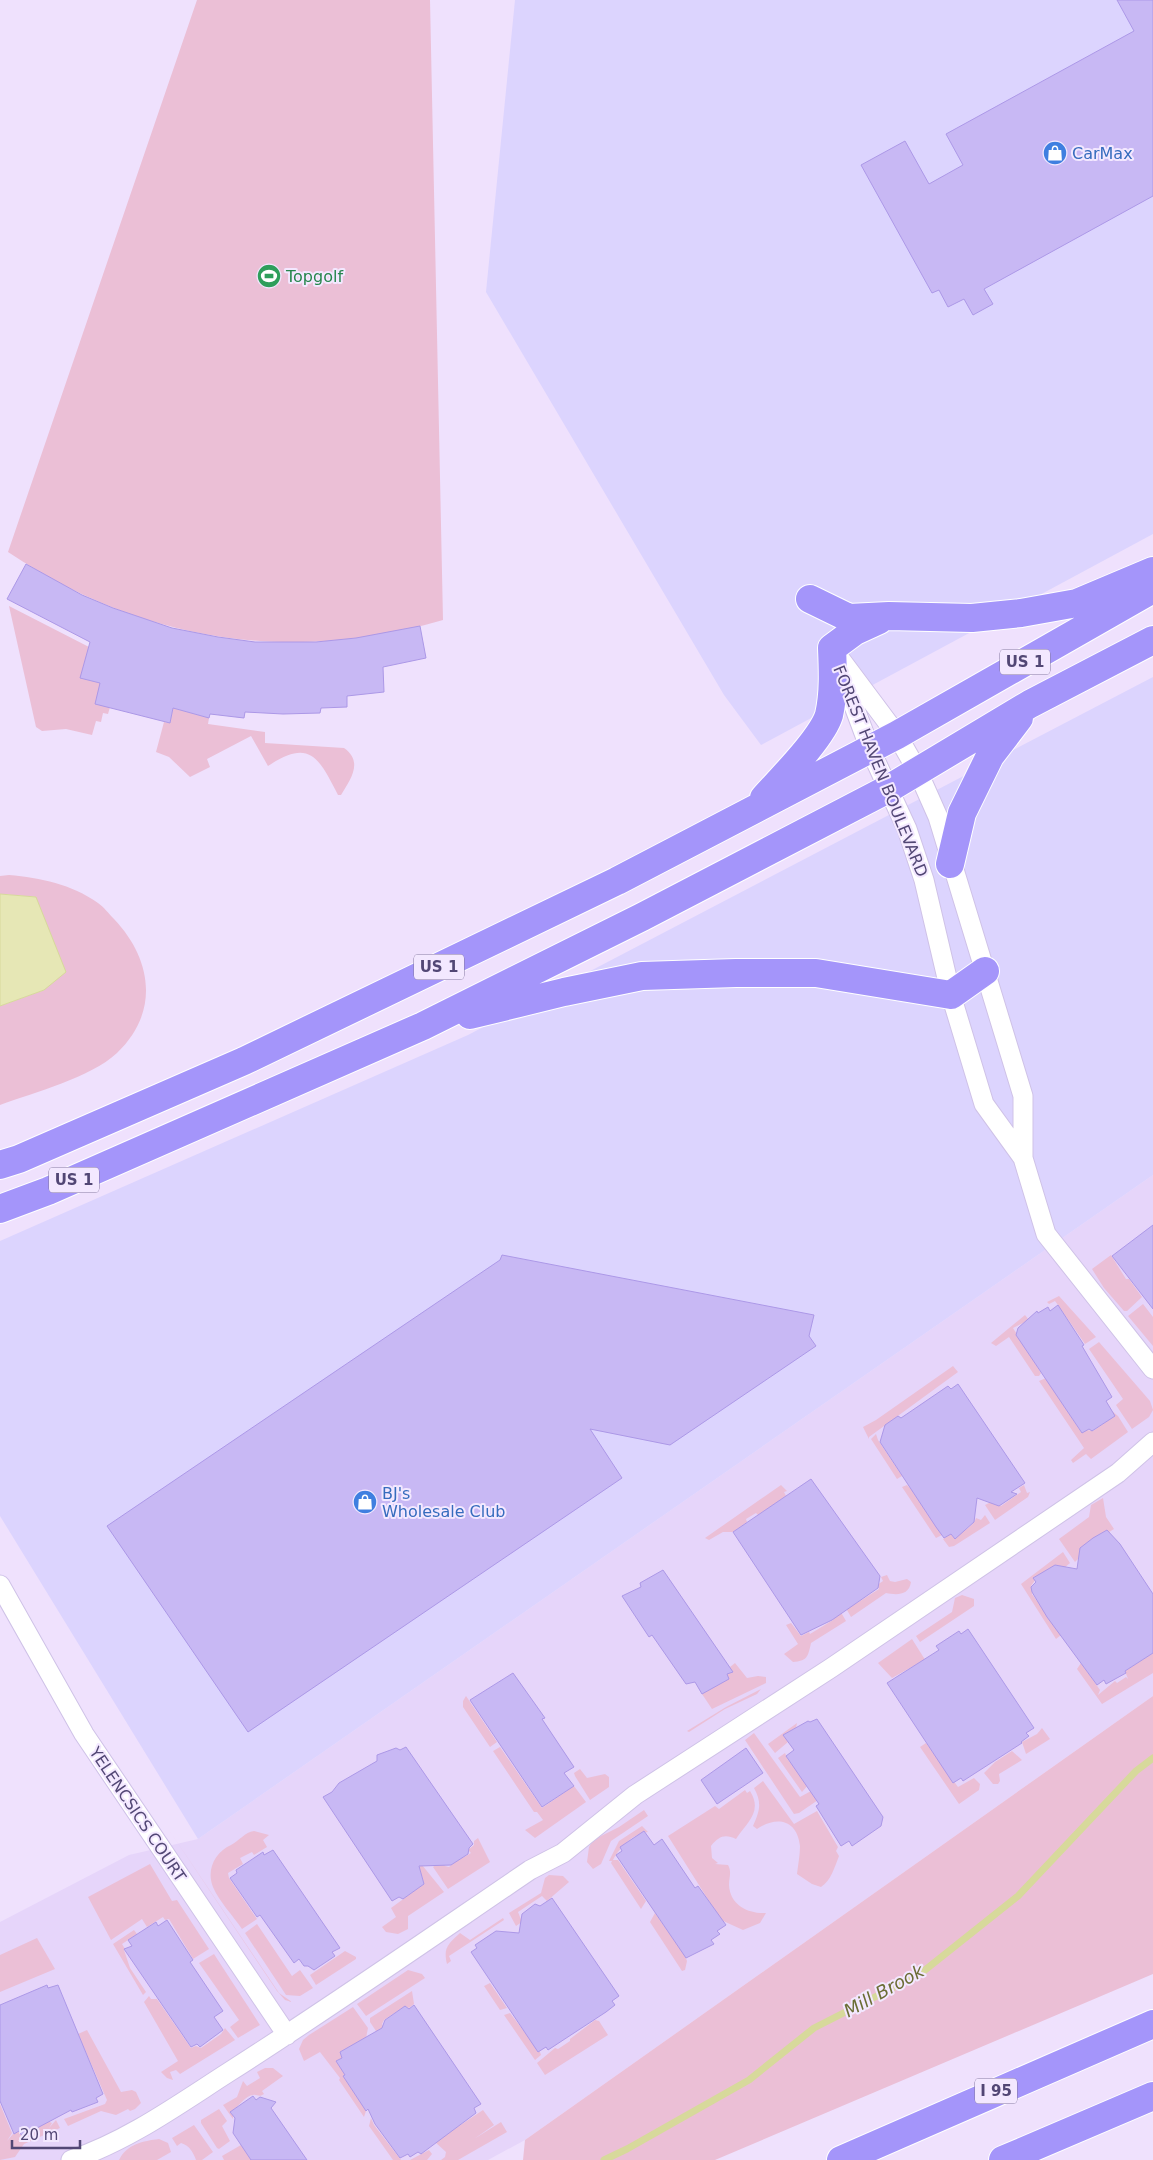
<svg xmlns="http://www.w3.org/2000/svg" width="1153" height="2160" font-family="'DejaVu Sans',sans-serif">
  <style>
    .residential { fill: #e6d5fa }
    .commercial { fill: #dcd4fe }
    .green { fill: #ebbfd6 }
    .water { fill: #e6e7b5; stroke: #d7d99b }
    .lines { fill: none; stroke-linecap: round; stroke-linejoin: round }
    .stream { stroke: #d7d99b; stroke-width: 7 }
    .building { fill: #c8b8f4; stroke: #ac98e7 }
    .street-casing { stroke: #cfc2e7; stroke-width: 21 }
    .highway-casing { stroke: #fff; stroke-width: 30 }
    .street { stroke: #fff; stroke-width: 19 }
    .highway { stroke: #a495fa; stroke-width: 28 }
    .labels { text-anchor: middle; stroke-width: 4; stroke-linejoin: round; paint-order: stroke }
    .shield { fill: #f3e8ff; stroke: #82779e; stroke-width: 1 }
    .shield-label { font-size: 15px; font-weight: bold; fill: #524775 }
    .shop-label { font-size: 16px; fill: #366cbe; stroke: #f3e8ff; text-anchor: start }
    .leisure-label { font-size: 16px; fill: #27864d; stroke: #f3e8ff; text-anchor: start }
    .street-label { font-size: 16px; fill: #524775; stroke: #f3e8ff }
    .water-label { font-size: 18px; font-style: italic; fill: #6b6d35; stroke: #f3e8ff }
  </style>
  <rect width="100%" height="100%" fill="#efe1fd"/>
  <!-- residential -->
  <path class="residential" d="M 1153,1175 L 1153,1696 L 525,2140 L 488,2160 L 0,2160 L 0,1922 L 129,1855 L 198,1839 Z"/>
  <!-- commercial -->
  <path class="commercial" d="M 515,0 L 1153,0 L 1153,534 L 761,745 L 724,695 L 486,292 Z
    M 1153,677 L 1153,1175 L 198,1839 L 0,1516 L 0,1241 L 468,1035 Z"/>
  <!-- green -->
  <path class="green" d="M 197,0 L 430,0 L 443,620 C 289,665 141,641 8,552 Z
    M 9,606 L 89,647 L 81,678 L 100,683 L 110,707 L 108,714 L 103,713 L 101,722 L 96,721 L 92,735 L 66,729 L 42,731 L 36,727 Z
    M 173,708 L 209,718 L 208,724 L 265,732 L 265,743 L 344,748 C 364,762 350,780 341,795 L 338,795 C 319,758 310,738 268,766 L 251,736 L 207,759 L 210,767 L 190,777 L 169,757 L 156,752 L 164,722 L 170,723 Z
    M 9,875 C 41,878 71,884 98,903 C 104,907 109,914 114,919 C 152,959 160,1012 117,1053 C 90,1078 35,1092 0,1105 L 0,1006 L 44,990 L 36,897 L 0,894 L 0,876 Z
    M 1111,1255 L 1126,1279 L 1129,1279 L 1142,1297 L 1127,1311 L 1124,1311 L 1104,1288 L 1092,1269 Z
    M 1059,1296 L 1096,1337 L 1085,1344 L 1058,1305 L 1055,1301 L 1049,1304 L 1047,1302 Z
    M 1143,1304 L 1153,1317 L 1153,1346 L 1128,1316 Z
    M 1025,1315 L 1029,1320 L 1013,1328 L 1041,1373 L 1039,1376 L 1035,1376 L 1009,1337 L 996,1346 L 991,1343 Z
    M 1099,1342 L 1150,1401 L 1153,1410 L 1149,1417 L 1132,1429 L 1116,1405 L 1123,1399 L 1089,1349 Z
    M 953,1366 L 958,1372 L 869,1437 L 869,1439 L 863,1427 L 876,1420 Z
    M 1046,1378 L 1079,1429 L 1093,1431 L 1113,1417 L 1112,1411 L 1118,1416 L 1128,1432 L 1091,1459 L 1086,1454 L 1073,1463 L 1071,1460 L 1084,1448 L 1039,1381 Z
    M 876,1434 L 878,1440 L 902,1476 L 897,1479 L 871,1439 Z
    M 781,1485 L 787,1491 L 784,1492 L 786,1496 L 758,1515 L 756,1513 L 746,1519 L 747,1522 L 733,1532 L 723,1532 L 709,1540 L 705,1538 Z
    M 907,1485 L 911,1489 L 942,1535 L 936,1538 L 902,1487 Z
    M 1024,1485 L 1027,1493 L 1030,1492 L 1028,1497 L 995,1520 L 985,1505 L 993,1501 L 995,1504 L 1001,1506 L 1021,1492 L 1019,1488 Z
    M 1103,1498 L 1106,1517 L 1114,1529 L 1098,1539 L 1102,1533 C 1090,1539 1086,1552 1075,1562 L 1059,1539 L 1089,1517 L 1091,1505 Z
    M 985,1515 L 990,1523 L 954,1546 L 949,1547 L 943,1539 L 951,1534 L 953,1537 C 961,1533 973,1527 976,1518 L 981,1520 Z
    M 1063,1552 L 1070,1563 L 1062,1570 L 1059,1565 L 1055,1565 L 1038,1576 L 1031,1586 L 1033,1591 L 1032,1594 L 1061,1635 L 1056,1639 L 1021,1584 Z
    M 887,1575 L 890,1581 L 895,1582 L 907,1579 L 911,1582 C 909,1596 896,1595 886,1593 L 851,1617 L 843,1603 L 857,1603 L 879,1589 L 877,1585 L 883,1581 L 881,1577 Z
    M 962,1595 L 974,1599 L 974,1606 L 920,1642 L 916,1636 L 952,1612 L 955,1598 Z
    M 835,1602 L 846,1621 L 811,1643 C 808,1657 807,1661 793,1662 L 784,1654 L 798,1644 L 786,1625 L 791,1623 L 801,1636 L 809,1632 L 810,1634 L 833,1620 Z
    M 912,1639 L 929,1666 L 917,1664 L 892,1678 L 878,1663 Z
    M 1153,1653 L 1153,1673 L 1102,1704 L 1077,1669 L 1081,1663 L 1100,1690 L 1098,1695 L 1115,1681 L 1117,1683 L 1126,1677 L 1128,1679 L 1125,1671 Z
    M 735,1663 L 747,1678 L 758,1676 L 766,1677 L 766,1683 L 712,1709 L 702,1694 L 728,1679 L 727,1674 L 732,1672 L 730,1667 Z
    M 761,1689 L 757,1694 L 725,1709 L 689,1732 L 687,1731 L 726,1707 Z
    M 466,1696 L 497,1742 L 490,1747 L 463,1707 L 463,1701 Z
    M 1153,1696 L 1153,1974 L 715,2160 L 523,2160 L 525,2140 Z
    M 797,1723 L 796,1728 L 787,1733 L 786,1738 L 788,1742 L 775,1753 L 768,1744 Z
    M 1042,1728 L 1050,1739 L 1026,1754 L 1022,1742 L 1037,1734 Z
    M 754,1733 L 800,1797 L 811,1791 L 818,1800 L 799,1813 L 794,1814 L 745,1740 Z
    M 926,1743 L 958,1787 L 974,1778 L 980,1784 L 979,1790 L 959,1804 L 920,1747 Z
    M 500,1747 L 542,1808 L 574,1786 L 586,1802 L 535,1838 L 525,1830 L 543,1820 L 537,1812 L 534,1812 L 493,1751 Z
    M 1012,1751 L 1022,1760 L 999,1774 L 1000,1781 L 998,1784 L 993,1784 L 984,1773 L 995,1762 Z
    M 785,1753 L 788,1760 L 809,1784 L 802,1792 L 778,1758 Z
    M 580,1769 L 587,1778 L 605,1774 L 609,1777 L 609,1787 L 590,1800 L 575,1776 L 574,1773 Z
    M 763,1781 L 794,1824 L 817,1811 L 838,1847 L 836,1851 L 839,1856 C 835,1866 831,1881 821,1887 L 812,1884 L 797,1874 C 798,1865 800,1855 800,1846 C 797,1819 776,1816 757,1829 L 753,1826 C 760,1810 762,1803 754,1788 Z
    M 745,1790 L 747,1793 L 750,1791 C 763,1812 747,1822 736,1839 C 725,1834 719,1836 711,1846 L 712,1858 L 718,1863 L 715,1864 L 728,1865 C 732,1872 729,1877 729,1885 C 730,1905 748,1914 766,1913 L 760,1923 L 743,1930 L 721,1920 L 668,1836 L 715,1806 L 719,1809 Z
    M 644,1810 L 648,1816 L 611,1841 L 601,1864 L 593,1869 L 587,1862 L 589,1847 L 593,1840 L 619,1827 Z
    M 642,1826 L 648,1832 C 632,1834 620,1847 613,1860 L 618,1860 L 646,1901 L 641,1909 L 611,1863 L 612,1861 L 609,1861 L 619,1841 Z
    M 169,1830 L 279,1993 L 292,2002 L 285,2000 L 277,1991 Z
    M 254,1831 L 269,1835 L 263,1840 L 267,1847 L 254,1855 L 252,1852 L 240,1858 L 243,1864 L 228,1873 L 229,1878 L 257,1919 L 242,1929 C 234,1917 218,1900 213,1887 C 206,1870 215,1852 231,1845 C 239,1841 245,1832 254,1831 Z
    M 478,1838 L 490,1862 L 448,1889 L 433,1867 L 441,1861 L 445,1866 L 449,1867 C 455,1861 463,1858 471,1853 L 468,1850 L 474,1845 L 474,1841 Z
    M 150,1864 L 172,1901 L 177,1900 L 209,1949 L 193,1959 L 169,1919 L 165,1920 L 163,1917 L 147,1927 L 142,1919 L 111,1940 L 88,1897 Z
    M 422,1865 L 444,1892 L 408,1916 L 408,1929 L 398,1934 L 386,1932 L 382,1927 L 396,1917 L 391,1908 L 424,1884 L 422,1876 L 414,1871 Z
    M 549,1875 L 563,1876 L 569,1882 L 547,1901 L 542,1896 L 518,1912 L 522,1922 L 516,1926 L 509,1913 L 541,1893 L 545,1878 Z
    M 655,1913 L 685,1956 L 687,1961 L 685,1970 L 682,1971 L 650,1922 Z
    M 503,1918 L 504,1920 L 449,1956 L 451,1961 L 447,1964 C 443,1948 448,1944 460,1933 L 470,1940 Z
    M 257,1924 L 292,1976 L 300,1970 L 313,1988 L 300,1996 L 286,1995 L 245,1933 Z
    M 134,1930 L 137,1934 L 122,1944 L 125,1949 L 124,1950 L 130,1968 L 146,1992 L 143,1995 L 113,1944 Z
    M 37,1938 L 55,1969 L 0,1992 L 0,1955 Z
    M 345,1951 L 356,1957 L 356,1959 L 316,1985 L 310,1975 Z
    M 214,1954 L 260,2025 L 238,2038 L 230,2027 L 239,2020 L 199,1963 Z
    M 408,1970 L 422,1974 L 425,1978 L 366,2016 L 357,2004 Z
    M 490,1983 L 507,2008 L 500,2010 L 484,1986 Z
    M 412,1991 L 414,2004 L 409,2008 L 405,2006 L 384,2020 L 382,2024 L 385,2030 L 378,2034 L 370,2022 L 370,2018 Z
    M 149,1996 L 151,1999 L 157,1999 L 191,2048 L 196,2046 L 201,2048 L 221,2034 L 225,2028 L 235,2040 L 180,2074 L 176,2070 L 170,2072 L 173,2080 L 167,2078 L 161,2072 L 178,2061 L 144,2002 Z
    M 353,2007 L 368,2028 L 366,2038 L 340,2052 L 342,2058 L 336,2061 L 345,2075 L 343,2076 L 366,2111 L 364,2117 L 339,2080 L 340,2078 L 320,2052 L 304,2061 L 299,2049 L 303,2040 L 309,2035 Z
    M 510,2013 L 540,2052 L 541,2055 L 535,2060 L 504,2015 Z
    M 595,2020 L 599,2021 L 608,2035 L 545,2075 L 537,2063 L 555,2048 L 558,2049 L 570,2041 L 570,2039 Z
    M 87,2030 L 121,2092 L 132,2090 L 136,2092 L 141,2103 L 135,2109 L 130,2111 L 128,2109 L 116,2115 L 101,2111 L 68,2126 L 64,2119 L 105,2104 L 107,2100 L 78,2034 Z
    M 265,2068 L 273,2068 L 283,2076 L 262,2091 L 264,2094 C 258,2098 258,2094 253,2095 C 246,2095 238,2107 233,2110 L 233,2119 L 223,2105 L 237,2097 L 243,2081 L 247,2086 L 260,2078 L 257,2072 Z
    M 0,2104 L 12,2133 L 7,2141 L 13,2134 L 47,2121 L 52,2123 L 49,2128 L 56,2120 L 60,2128 L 24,2144 L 15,2157 L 0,2160 Z
    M 219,2109 L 227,2121 L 222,2126 L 230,2141 L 219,2149 L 217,2148 L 201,2123 L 201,2120 Z
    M 483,2110 L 494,2125 L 474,2139 L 501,2122 L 507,2132 L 458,2160 L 441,2160 L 445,2157 L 446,2152 L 435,2142 Z
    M 371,2118 L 374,2125 L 401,2160 L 393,2160 L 369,2126 Z
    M 194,2125 L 213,2152 L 202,2160 L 196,2160 C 193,2152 190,2146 181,2143 L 177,2146 L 172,2138 Z
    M 159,2139 L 168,2143 L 171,2152 L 157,2160 L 119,2160 C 127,2144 143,2141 159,2139 Z
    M 241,2145 L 251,2160 L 224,2160 L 222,2156 Z
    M 429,2150 L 432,2154 L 427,2160 L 410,2160 Z"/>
  <!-- water -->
  <path class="water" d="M 0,894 L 36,897 L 66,972 L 44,990 L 0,1006 Z"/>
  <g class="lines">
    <!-- stream -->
    <path class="stream" d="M 604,2160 L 627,2149 L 749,2080 L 814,2028 L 920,1974 L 1018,1896 L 1136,1771 L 1153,1758"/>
  </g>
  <!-- building -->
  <path class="building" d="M 1117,0 L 1153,0 L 1153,196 L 984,289 L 993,304 L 973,315 L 964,299 L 948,307 L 939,290 L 932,293 L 861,165 L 905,141 L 929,184 L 963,165 L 946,134 L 1134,31 Z
    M 26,564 L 82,595 L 113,608 L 172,628 L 218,637 L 255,642 L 316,642 L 356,638 L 420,626 L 426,658 L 383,667 L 384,692 L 347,696 L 347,707 L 321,708 L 320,713 L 283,714 L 245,712 L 244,718 L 210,714 L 209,718 L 173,708 L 170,723 L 95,704 L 100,683 L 80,678 L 90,642 L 7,599 Z
    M 1153,1225 L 1153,1309 L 1112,1256 Z
    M 502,1255 L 814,1315 L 809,1336 L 816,1346 L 670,1445 L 590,1429 L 622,1478 L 248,1732 L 107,1526 L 500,1260 Z
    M 1058,1305 L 1084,1345 L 1082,1346 L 1112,1397 L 1106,1401 L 1115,1416 L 1092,1431 L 1089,1429 L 1082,1433 L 1016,1335 L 1018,1328 L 1037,1311 L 1038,1313 L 1048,1307 L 1050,1311 Z
    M 958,1384 L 1025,1483 L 1011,1492 L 1017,1494 L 999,1506 L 977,1498 L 974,1522 L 955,1539 L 951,1534 L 944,1538 L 936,1527 L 880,1442 L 885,1425 L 898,1416 L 901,1418 L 948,1386 L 951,1389 Z
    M 811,1479 L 880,1576 L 878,1588 L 832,1620 L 801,1635 L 733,1532 Z
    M 1107,1530 L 1120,1544 L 1153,1594 L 1153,1653 L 1125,1671 L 1126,1673 L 1106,1684 L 1104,1680 L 1097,1685 L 1047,1617 L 1032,1592 L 1031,1587 L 1036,1582 L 1033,1578 L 1055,1565 L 1077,1569 L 1080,1548 L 1093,1538 Z
    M 663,1570 L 733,1672 L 727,1674 L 729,1679 L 702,1694 L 695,1682 L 686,1684 L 652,1635 L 649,1637 L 622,1596 L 641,1587 L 640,1583 Z
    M 968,1629 L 1034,1728 L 1026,1733 L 1029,1736 L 1021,1742 L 1022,1743 L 963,1781 L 961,1778 L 953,1783 L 887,1683 L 939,1650 L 936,1646 L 959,1631 L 961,1634 Z
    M 513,1673 L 545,1718 L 542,1719 L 574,1767 L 564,1773 L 574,1786 L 542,1807 L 470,1700 Z
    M 817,1719 L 883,1817 L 881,1826 L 852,1846 L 849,1841 L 841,1846 L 816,1806 L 819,1804 L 786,1756 L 794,1750 L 783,1735 L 808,1721 L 810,1722 Z
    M 406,1747 L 473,1844 L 469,1848 L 468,1854 L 451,1865 L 419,1866 L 424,1884 L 403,1899 L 399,1897 L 392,1901 L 323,1797 L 332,1792 L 339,1783 L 377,1761 L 377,1755 L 396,1748 L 400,1750 Z
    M 746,1748 L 763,1773 L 717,1804 L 701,1780 Z
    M 644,1831 L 654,1845 L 662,1839 L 695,1888 L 698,1886 L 726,1925 L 717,1931 L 720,1934 L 711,1940 L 714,1944 L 686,1958 L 616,1855 L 622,1851 L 620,1847 Z
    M 273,1850 L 340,1948 L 332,1952 L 335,1956 L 314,1970 L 308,1966 L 304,1966 L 299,1959 L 294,1963 L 260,1915 L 257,1917 L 230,1878 L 237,1873 L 236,1870 L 263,1852 L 264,1855 Z
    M 552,1898 L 619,1996 L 612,2001 L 615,2005 L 606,2012 L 548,2050 L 546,2047 L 538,2052 L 471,1952 L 477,1948 L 475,1945 L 496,1931 L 519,1933 L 522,1914 L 535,1904 L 540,1906 Z
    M 167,1920 L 193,1960 L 190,1962 L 223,2011 L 214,2017 L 223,2030 L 200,2047 L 197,2044 L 191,2047 L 124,1949 L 132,1946 L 128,1940 L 156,1922 L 158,1926 Z
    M 47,1985 L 48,1988 L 58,1985 L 103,2094 L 96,2098 L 98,2102 L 72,2112 L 71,2110 L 22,2136 L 19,2131 L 14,2134 L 0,2101 L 0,2005 Z
    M 414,2005 L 481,2104 L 474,2108 L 476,2113 L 421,2154 L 418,2152 L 410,2157 L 408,2154 L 400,2158 L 375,2124 L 368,2109 L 366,2111 L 343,2076 L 345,2075 L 336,2061 L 342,2058 L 340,2052 L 382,2028 L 385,2020 L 405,2006 L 409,2009 Z
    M 253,2096 L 256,2100 L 260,2097 L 276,2102 L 271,2108 L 307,2160 L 251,2160 L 233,2133 L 235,2118 L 230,2112 Z"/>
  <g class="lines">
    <!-- street casing -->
    <g class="street-casing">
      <path id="street" d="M 832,648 L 897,735 L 918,772 L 938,817 L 1023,1096 L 1023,1158 L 1046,1234 L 1153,1369
        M 840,669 L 870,749 L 907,829 L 924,880 L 951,995 L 984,1104 L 1023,1158
        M 0,1585 L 84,1734 L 287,2035
        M 71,2160 C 128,2141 179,2104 229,2072 C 331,2007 430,1938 530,1870 L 563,1853 L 635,1795 L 831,1668 L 1118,1473 L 1153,1442"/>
    </g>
    <!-- highway casing -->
    <g class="highway-casing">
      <path id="highway" d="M 810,599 L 849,618 L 889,616 L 972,618 L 1021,613 L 1077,603 L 1153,571
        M 764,798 C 781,779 822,738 829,715 C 834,693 833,670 832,648 L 855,631 L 879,620
        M 950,864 L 962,813 L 990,756 L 1019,718
        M 470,1015 L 564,992 L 642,976 L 736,973 L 816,973 L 951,995 L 985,971
        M 0,1165 L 19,1159 L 244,1061 L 617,881 L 897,735 L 1153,589
        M 0,1209 L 48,1191 L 423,1026 L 642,917 L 888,789 L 1030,704 L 1153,640
        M 841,2160 L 1153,2024
        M 1003,2160 L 1153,2096"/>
    </g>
    <!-- street -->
    <use href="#street" class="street"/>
    <!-- highway -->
    <use href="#highway" class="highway"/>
  </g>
  <!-- icons -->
  <defs>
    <g id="shop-disc" transform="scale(1.25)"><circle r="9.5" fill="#3f7fe0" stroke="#f3e8ff"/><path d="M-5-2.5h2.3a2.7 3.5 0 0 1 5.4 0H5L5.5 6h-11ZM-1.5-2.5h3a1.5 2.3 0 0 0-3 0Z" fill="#fff"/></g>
    <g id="stadium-disc" transform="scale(1.25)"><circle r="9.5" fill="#2e9e5b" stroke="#f3e8ff"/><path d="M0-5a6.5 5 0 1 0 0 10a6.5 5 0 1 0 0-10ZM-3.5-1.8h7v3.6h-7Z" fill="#fff"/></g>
  </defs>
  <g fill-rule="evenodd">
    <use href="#shop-disc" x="1055" y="153"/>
    <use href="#stadium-disc" x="269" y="276"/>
    <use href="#shop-disc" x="365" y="1502"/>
  </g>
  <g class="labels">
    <!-- shield labels -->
    <g class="shield">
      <rect x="1000" y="649.5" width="50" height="25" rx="4"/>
      <rect x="414" y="954.5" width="50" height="25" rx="4"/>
      <rect x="49" y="1167.5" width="50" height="25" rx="4"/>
      <rect x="975" y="2078.5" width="42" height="25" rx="4"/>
    </g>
    <g class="shield-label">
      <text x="1025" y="667">US 1</text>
      <text x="439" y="972">US 1</text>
      <text x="74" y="1185">US 1</text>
      <text x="996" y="2096">I 95</text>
    </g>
    <!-- shop labels -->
    <g class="shop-label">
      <text x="1072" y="159">CarMax</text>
      <text x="382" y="1499">BJ's<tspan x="382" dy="18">Wholesale Club</tspan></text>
    </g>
    <!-- leisure labels -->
    <g class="leisure-label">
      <text x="286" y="282">Topgolf</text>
    </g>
    <!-- street labels -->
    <g class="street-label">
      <text transform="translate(881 771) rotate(68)" y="6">FOREST HAVEN BOULEVARD</text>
      <text transform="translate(138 1814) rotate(56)" y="6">YELENCSICS COURT</text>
    </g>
    <!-- water labels -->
    <g class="water-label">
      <text transform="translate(884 1991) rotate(-29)" y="6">Mill Brook</text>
    </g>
  </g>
  <!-- scale -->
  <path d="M12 2140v8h68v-8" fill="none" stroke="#524775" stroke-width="2.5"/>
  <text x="20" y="2140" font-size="15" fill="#524775" stroke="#f3e8ff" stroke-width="4" paint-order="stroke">20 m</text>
</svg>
